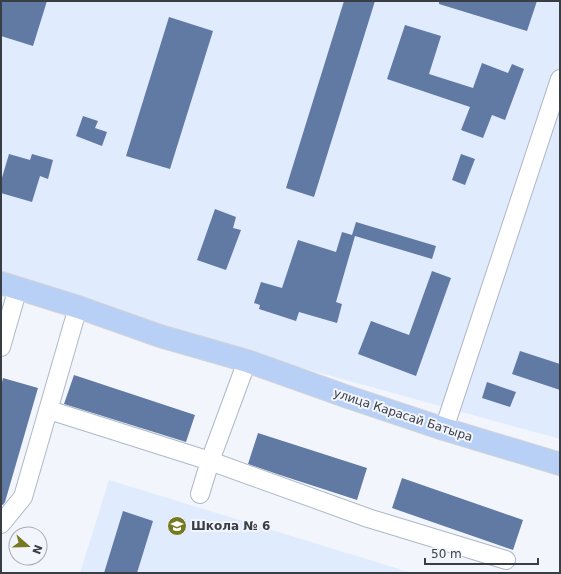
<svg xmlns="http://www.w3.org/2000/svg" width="561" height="574" font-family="'DejaVu Sans',sans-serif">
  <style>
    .built { fill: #e0ebfd }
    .building { fill: #617aa4 }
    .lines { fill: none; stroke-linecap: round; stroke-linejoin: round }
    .minor-casing { stroke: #aeb8c7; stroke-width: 20 }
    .major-casing { stroke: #d3d4d6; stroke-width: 24 }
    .minor { stroke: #fff; stroke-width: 18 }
    .major { stroke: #b8cff6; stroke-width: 22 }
    .labels { text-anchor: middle; stroke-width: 4; stroke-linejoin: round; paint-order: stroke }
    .street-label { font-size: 12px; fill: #393d44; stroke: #f2f6fc }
    .poi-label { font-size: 12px; font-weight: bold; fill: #393d44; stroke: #f2f6fc; text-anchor: start }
  </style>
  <rect width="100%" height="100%" fill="#f2f6fc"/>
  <!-- built -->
  <path class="built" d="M 1,1 L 560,1 L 560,439 L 1,285 Z
    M 109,480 L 412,573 L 80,573 Z"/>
  <!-- building -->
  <path class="building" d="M 1,1 L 47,1 L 33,46 L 1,36 Z
    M 344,1 L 375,1 L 314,197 L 286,188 Z
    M 439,1 L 537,1 L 527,31 L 439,4 Z
    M 169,17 L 213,31 L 170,169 L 126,156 Z
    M 405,25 L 441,36 L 429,74 L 473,88 L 482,63 L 508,73 L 512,64 L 524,69 L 505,120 L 492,115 L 483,138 L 461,130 L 470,107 L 387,79 Z
    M 83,116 L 98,121 L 95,128 L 107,132 L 102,146 L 76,136 Z
    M 9,154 L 30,160 L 32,154 L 53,160 L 48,179 L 40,176 L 32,202 L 1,193 L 1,181 Z
    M 461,154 L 475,159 L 465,185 L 452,180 Z
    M 215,209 L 236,217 L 233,228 L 241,230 L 226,270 L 197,260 Z
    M 356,222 L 436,246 L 432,259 L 355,236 L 336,302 L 342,304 L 337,323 L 299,312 L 296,321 L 259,309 L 260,305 L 254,303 L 261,282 L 282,288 L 298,240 L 336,252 L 342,232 L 352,235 Z
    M 432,271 L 451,278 L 416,376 L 358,354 L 371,321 L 409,335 Z
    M 520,351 L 560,364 L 560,390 L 512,374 Z
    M 74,375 L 195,415 L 186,442 L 64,404 Z
    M 3,378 L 38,388 L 5,502 L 3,505 L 1,504 L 1,386 Z
    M 487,382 L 516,392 L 510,407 L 482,398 Z
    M 258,433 L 367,468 L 357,500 L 277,474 L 248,464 Z
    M 402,478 L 523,520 L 513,550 L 392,508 Z
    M 123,511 L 153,521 L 137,573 L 104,573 Z"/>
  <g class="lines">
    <!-- minor casing -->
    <g class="minor-casing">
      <path id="minor" d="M 1,347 L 18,288
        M 49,410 L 210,461 L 368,518 L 506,560
        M 444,429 L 560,79
        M 200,494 L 210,461 L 247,361
        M 1,524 L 23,497 L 78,307"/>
    </g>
    <!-- major casing -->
    <g class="major-casing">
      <path id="major" d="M 1,283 L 78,307 L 160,336 L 247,361 L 348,397 L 444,429 L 560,464"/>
    </g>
    <!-- minor -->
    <use href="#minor" class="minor"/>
    <!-- major -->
    <use href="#major" class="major"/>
  </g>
  <!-- icons -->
  <defs>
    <g id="school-disc" transform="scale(1)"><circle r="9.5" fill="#777921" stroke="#f2f6fc"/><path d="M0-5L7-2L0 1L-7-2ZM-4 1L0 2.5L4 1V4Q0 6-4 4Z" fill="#fff"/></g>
  </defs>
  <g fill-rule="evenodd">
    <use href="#school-disc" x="177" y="526"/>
  </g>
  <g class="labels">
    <!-- street labels -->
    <g class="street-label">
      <text transform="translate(403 415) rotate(18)" y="4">улица Карасай Батыра</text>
    </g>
    <!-- poi labels -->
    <g class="poi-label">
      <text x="191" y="530">Школа № 6</text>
    </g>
  </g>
  <!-- border -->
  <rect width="561" height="574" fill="none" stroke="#393d44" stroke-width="4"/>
  <!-- north arrow -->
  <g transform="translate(28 546) rotate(110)"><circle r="19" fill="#f2f6fc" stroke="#a8acb2"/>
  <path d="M0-3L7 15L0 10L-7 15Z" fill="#777921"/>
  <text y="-6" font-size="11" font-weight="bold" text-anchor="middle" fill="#393d44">N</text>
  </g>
  <!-- scale -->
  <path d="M425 558v6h113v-6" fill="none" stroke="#393d44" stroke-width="2"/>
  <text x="431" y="558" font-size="12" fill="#393d44" stroke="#f2f6fc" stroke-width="3" paint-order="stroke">50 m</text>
</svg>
